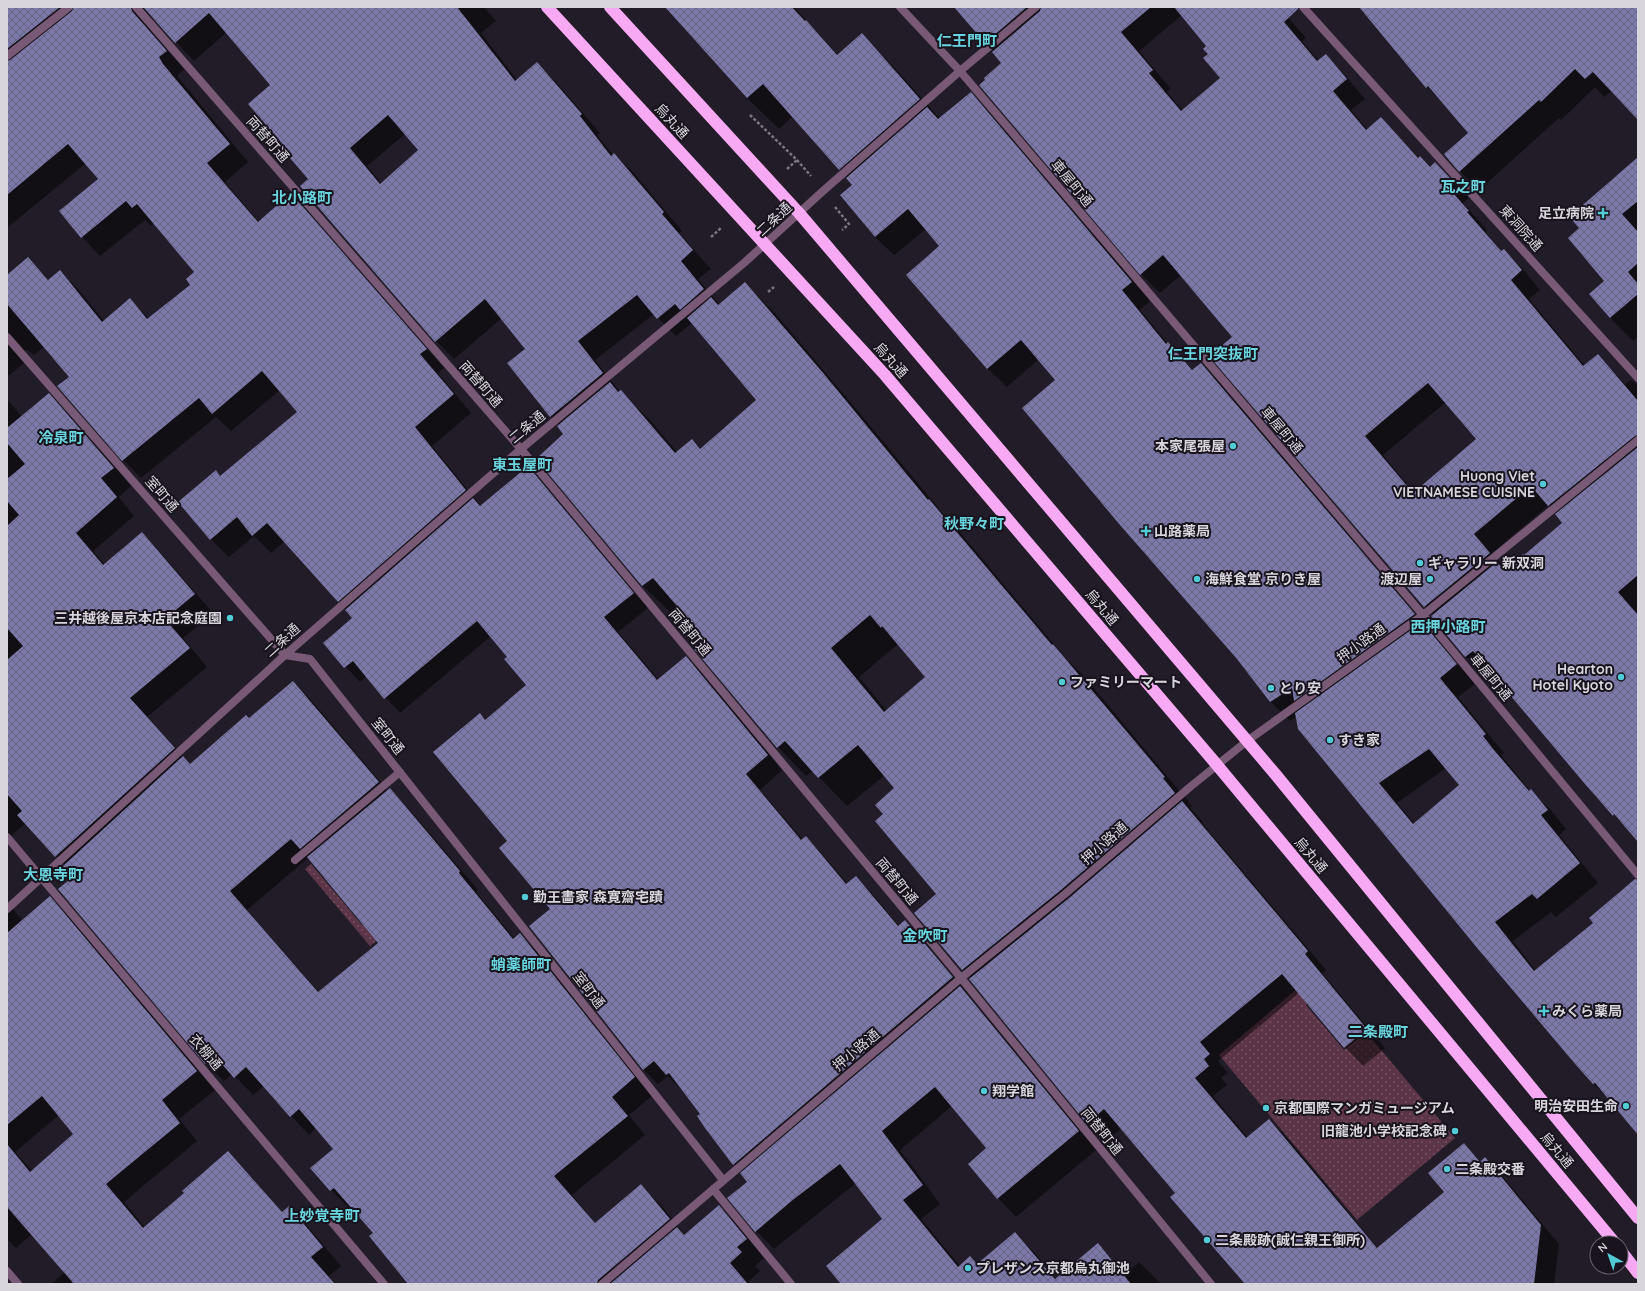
<svg xmlns="http://www.w3.org/2000/svg" width="1645" height="1291" font-family="Quicksand,'Noto Sans JP',sans-serif">
  <style>
    .green { fill: url(#green-dots) }
    .shadow { fill: #0007; fill-rule: evenodd }
    .building { fill: url(#building-cross-hatch); fill-rule: evenodd }
    .lines { fill: none; stroke-linecap: round; stroke-linejoin: round }
    .path { stroke: #7b7680; stroke-width: 2.5; stroke-dasharray: 3 2; stroke-linecap: butt }
    .lane { stroke: #785976; stroke-width: 8 }
    .street { stroke: #785976; stroke-width: 8 }
    .highway { stroke: #f8a9f3; stroke-width: 12 }
    .poi-dot { fill: #52cbd7; stroke: #18131d; stroke-width: 1.5 }
    .labels { text-anchor: middle; stroke-width: 4; stroke-linejoin: round; paint-order: stroke }
    .street-label { font-size: 14px; fill: #d9d5dd; stroke: #18131d }
    .poi-label { font-size: 14px; font-weight: bold; fill: #d9d5dd; stroke: #18131d; text-anchor: start }
    .neighbourhood-label { font-size: 15px; font-weight: bold; fill: #68d4de; stroke: #18131d }
  </style>
  <defs>
    <pattern id="green-dots" width="8" height="8" patternUnits="userSpaceOnUse"><rect width="8" height="8" fill="#5c3548"/><path d="M2 2h.1M6 6h.1" fill="none" stroke="#735162" stroke-width="1.8" stroke-linecap="round"/></pattern>
    <pattern id="building-cross-hatch" width="8" height="8" patternUnits="userSpaceOnUse"><rect width="8" height="8" fill="#7c79a9"/><path d="M0 0l8 8M0 8l8-8" fill="none" stroke="#676585"/></pattern>
  </defs>
  <rect width="100%" height="100%" fill="#211c27"/>
  <!-- green -->
  <path class="green" d="M 311,864 L 362,925 L 380,911 L 394,927 L 370,946 L 305,869 Z
    M 1298,988 L 1309,1001 L 1306,1005 L 1344,1050 L 1366,1032 L 1455,1138 L 1357,1220 L 1219,1055 Z"/>
  <!-- shadow -->
  <path class="shadow" d="M 7,7 L 484,7 L 496,21 L 481,33 L 518,81 L 537,64 L 556,82 L 600,133 L 597,135 L 613,155 L 614,154 L 633,172 L 682,231 L 679,233 L 711,269 L 698,279 L 720,305 L 745,284 L 774,312 L 852,404 L 945,516 L 957,529 L 1068,661 L 1082,674 L 1192,806 L 1190,808 L 1203,822 L 1202,823 L 1326,970 L 1322,973 L 1385,1048 L 1363,1066 L 1345,1047 L 1299,993 L 1218,1061 L 1228,1073 L 1221,1078 L 1227,1085 L 1213,1096 L 1248,1138 L 1269,1120 L 1287,1138 L 1378,1248 L 1445,1192 L 1464,1144 L 1481,1162 L 1485,1159 L 1503,1177 L 1559,1244 L 1554,1284 L 1246,1284 L 1176,1193 L 1122,1128 L 1106,1141 L 1088,1123 L 971,978 L 915,913 L 938,894 L 885,814 L 896,789 L 885,775 L 847,806 L 813,771 L 806,776 L 778,747 L 694,625 L 679,608 L 672,614 L 643,586 L 537,459 L 564,434 L 559,425 L 551,417 L 509,363 L 527,349 L 502,318 L 454,359 L 436,341 L 309,179 L 294,156 L 272,85 L 227,32 L 194,61 L 154,19 L 149,23 L 150,30 L 184,69 L 177,76 L 248,162 L 225,182 L 259,222 L 291,195 L 309,213 L 444,368 L 438,373 L 471,413 L 432,446 L 481,506 L 528,467 L 542,482 L 648,608 L 618,632 L 659,680 L 686,657 L 701,672 L 782,770 L 760,790 L 803,840 L 806,837 L 820,852 L 848,884 L 856,877 L 871,892 L 899,926 L 905,921 L 920,936 L 1096,1150 L 1016,1217 L 998,1198 L 969,1164 L 987,1148 L 952,1106 L 900,1150 L 940,1204 L 921,1219 L 960,1266 L 978,1265 L 1015,1234 L 1034,1252 L 1056,1279 L 1098,1245 L 1125,1274 L 1139,1262 L 1161,1284 L 842,1284 L 884,1219 L 856,1183 L 774,1249 L 756,1231 L 748,1182 L 743,1173 L 734,1164 L 705,1127 L 701,1114 L 681,1089 L 668,1076 L 658,1084 L 644,1070 L 530,926 L 552,909 L 509,841 L 479,714 L 486,720 L 527,686 L 508,657 L 491,636 L 400,713 L 367,676 L 360,682 L 324,643 L 354,618 L 285,541 L 271,553 L 254,536 L 229,557 L 210,539 L 221,477 L 298,412 L 280,390 L 231,431 L 216,417 L 141,478 L 123,460 L 70,377 L 45,346 L 34,355 L 28,350 L 22,351 L 20,358 L 24,363 L 7,377 L 7,276 L 28,258 L 49,280 L 59,271 L 78,289 L 104,321 L 130,300 L 149,319 L 192,285 L 195,273 L 154,223 L 151,226 L 145,220 L 100,256 L 82,237 L 99,179 L 86,163 L 7,228 ZM 405,134 L 419,150 L 381,183 L 367,166 ZM 654,314 L 676,336 L 692,323 L 757,400 L 701,449 L 692,440 L 677,452 L 650,420 L 620,392 L 595,360 ZM 898,644 L 927,677 L 887,711 L 859,677 Z
    M 666,7 L 794,7 L 838,55 L 862,35 L 893,66 L 940,119 L 971,93 L 989,112 L 1150,301 L 1140,310 L 1170,346 L 1193,370 L 1201,364 L 1220,383 L 1475,684 L 1458,697 L 1504,753 L 1501,755 L 1513,770 L 1530,791 L 1550,809 L 1566,829 L 1559,835 L 1598,883 L 1556,917 L 1551,912 L 1513,941 L 1536,971 L 1594,923 L 1638,881 L 1638,1131 L 1594,1084 L 1350,792 L 1299,729 L 1297,716 L 1290,721 L 1271,702 L 1238,658 L 1056,380 L 1039,359 L 1007,387 L 988,369 L 907,275 L 941,246 L 926,229 L 894,255 L 875,237 L 841,196 L 853,185 L 793,116 L 779,129 L 747,98 ZM 1446,768 L 1460,785 L 1415,824 L 1397,803 Z
    M 956,7 L 1279,7 L 1306,38 L 1302,41 L 1319,61 L 1326,55 L 1344,74 L 1365,99 L 1351,110 L 1367,129 L 1381,118 L 1419,158 L 1430,168 L 1435,163 L 1469,198 L 1463,203 L 1487,230 L 1485,232 L 1502,252 L 1504,250 L 1523,269 L 1540,290 L 1529,299 L 1585,366 L 1598,355 L 1625,384 L 1631,380 L 1636,384 L 1638,384 L 1638,841 L 1614,815 L 1491,670 L 1485,675 L 1466,657 L 1433,615 L 1211,356 L 1233,337 L 1181,275 L 1160,293 L 1141,274 L 1003,63 ZM 1182,15 L 1208,46 L 1209,54 L 1221,78 L 1183,111 L 1167,92 L 1171,89 L 1139,51 ZM 1446,402 L 1477,439 L 1414,493 L 1383,455 ZM 1549,505 L 1564,523 L 1506,570 L 1492,553 Z
    M 1360,7 L 1638,7 L 1638,119 L 1612,91 L 1604,97 L 1595,87 L 1561,120 L 1559,118 L 1479,190 L 1460,171 L 1470,133 L 1446,106 L 1427,87 Z
    M 1638,156 L 1638,336 L 1633,341 L 1614,322 L 1590,294 L 1605,281 L 1580,228 Z
    M 49,395 L 67,413 L 131,486 L 119,497 L 134,516 L 93,551 L 105,565 L 142,533 L 160,552 L 213,613 L 183,638 L 207,667 L 147,717 L 191,765 L 249,719 L 293,682 L 311,700 L 388,791 L 390,789 L 408,808 L 478,890 L 476,892 L 515,939 L 520,935 L 539,953 L 652,1096 L 629,1115 L 645,1135 L 572,1195 L 596,1224 L 641,1186 L 660,1204 L 685,1235 L 719,1206 L 737,1225 L 764,1258 L 755,1266 L 760,1271 L 748,1282 L 749,1284 L 409,1284 L 374,1233 L 351,1206 L 349,1208 L 331,1190 L 334,1149 L 316,1128 L 309,1135 L 264,1086 L 253,1095 L 233,1074 L 224,1081 L 206,1063 L 70,880 L 72,874 L 65,865 L 25,824 L 7,839 L 7,399 L 22,417 ZM 308,858 L 379,943 L 319,992 L 247,910 Z
    M 50,898 L 68,916 L 215,1090 L 179,1119 L 197,1141 L 124,1202 L 145,1228 L 185,1193 L 228,1152 L 246,1171 L 283,1213 L 289,1208 L 307,1226 L 341,1266 L 329,1276 L 336,1284 L 51,1284 L 65,1272 L 32,1234 L 16,1248 L 7,1239 L 7,902 L 23,921 ZM 59,1115 L 75,1134 L 32,1171 L 15,1152 Z"/>
  <!-- building -->
  <path class="building" d="M 7,7 L 60,7 L 7,49 Z
    M 74,7 L 131,7 L 132,11 L 167,51 L 159,57 L 163,64 L 230,144 L 207,163 L 258,222 L 291,193 L 427,349 L 420,354 L 454,394 L 415,427 L 466,490 L 338,602 L 267,523 L 252,536 L 237,517 L 210,540 L 178,502 L 216,470 L 220,476 L 297,412 L 262,371 L 212,414 L 199,398 L 122,461 L 57,386 L 69,377 L 7,304 L 7,275 L 28,257 L 48,280 L 60,270 L 102,322 L 130,298 L 147,319 L 190,285 L 186,279 L 194,272 L 137,204 L 132,208 L 126,201 L 81,238 L 59,211 L 98,179 L 68,144 L 7,195 L 7,61 L 10,60 L 72,11 Z
    M 143,7 L 457,7 L 515,81 L 537,62 L 582,114 L 580,116 L 611,156 L 614,153 L 664,212 L 662,214 L 693,250 L 681,261 L 704,289 L 680,310 L 675,304 L 657,319 L 637,295 L 578,341 L 603,373 L 550,417 L 507,363 L 525,349 L 485,299 L 435,342 L 300,186 L 308,179 L 290,158 L 293,156 L 248,104 L 270,85 L 209,13 L 175,43 ZM 388,115 L 418,150 L 380,184 L 350,148 Z
    M 665,7 L 792,7 L 805,21 L 806,20 L 837,55 L 862,33 L 920,99 L 839,170 L 763,84 L 747,98 Z
    M 954,7 L 1027,7 L 985,43 Z
    M 1041,7 L 1151,7 L 1121,32 L 1153,70 L 1149,73 L 1181,111 L 1220,78 L 1203,58 L 1208,54 L 1203,49 L 1206,46 L 1174,7 L 1298,7 L 1298,9 L 1284,22 L 1317,61 L 1326,54 L 1347,79 L 1333,91 L 1366,130 L 1381,117 L 1418,158 L 1420,156 L 1430,167 L 1435,162 L 1451,179 L 1445,184 L 1469,211 L 1467,212 L 1501,251 L 1504,249 L 1522,270 L 1511,280 L 1583,366 L 1598,354 L 1638,401 L 1638,435 L 1635,436 L 1548,506 L 1531,486 L 1474,534 L 1490,553 L 1424,607 L 1209,356 L 1232,337 L 1163,255 L 1140,275 L 979,85 L 985,80 L 984,78 L 1001,63 L 992,52 L 1040,11 ZM 1428,383 L 1476,439 L 1413,493 L 1365,436 Z
    M 1359,7 L 1638,7 L 1638,120 L 1593,72 L 1585,79 L 1575,69 L 1541,102 L 1539,100 L 1459,172 L 1444,154 L 1468,133 L 1428,86 L 1426,88 Z
    M 971,92 L 1132,282 L 1122,290 L 1166,344 L 1168,342 L 1192,370 L 1201,363 L 1415,614 L 1294,701 L 1292,688 L 1270,702 L 1237,659 L 1120,525 L 1022,408 L 1055,380 L 1021,340 L 987,369 L 906,275 L 939,246 L 908,209 L 875,237 L 840,195 L 852,185 L 846,178 L 927,107 L 938,119 Z
    M 1638,157 L 1638,201 L 1622,214 L 1638,232 L 1638,263 L 1628,272 L 1638,284 L 1638,294 L 1610,318 L 1589,294 L 1604,281 L 1568,238 L 1579,228 L 1569,217 Z
    M 745,282 L 824,374 L 928,500 L 929,499 L 1052,645 L 1053,644 L 1165,777 L 1163,778 L 1175,793 L 1061,890 L 962,970 L 914,913 L 936,894 L 875,821 L 883,814 L 875,805 L 894,788 L 858,745 L 818,778 L 785,741 L 777,748 L 694,649 L 703,642 L 691,627 L 693,625 L 653,578 L 642,586 L 536,459 L 563,434 L 557,426 L 610,382 L 618,392 L 621,390 L 675,453 L 692,439 L 700,449 L 756,400 L 687,318 L 711,297 L 718,305 ZM 870,615 L 881,628 L 882,626 L 925,677 L 884,712 L 831,648 Z
    M 49,393 L 114,468 L 101,478 L 117,497 L 76,533 L 103,565 L 142,532 L 195,594 L 165,619 L 190,648 L 130,698 L 175,748 L 55,857 L 17,815 L 22,811 L 7,794 L 7,660 L 23,646 L 7,628 L 7,526 L 19,515 L 7,501 L 7,479 L 25,464 L 7,443 L 7,428 Z
    M 1638,447 L 1638,575 L 1618,592 L 1638,615 L 1638,842 L 1614,814 L 1613,816 L 1585,784 L 1473,651 L 1465,657 L 1431,616 L 1497,562 L 1504,570 L 1523,554 L 1524,555 L 1562,523 L 1555,514 Z
    M 528,466 L 634,593 L 604,617 L 657,680 L 686,656 L 768,755 L 746,774 L 801,840 L 806,836 L 846,884 L 856,876 L 898,926 L 905,920 L 953,977 L 733,1165 L 705,1128 L 697,1116 L 700,1114 L 669,1073 L 666,1075 L 654,1061 L 643,1070 L 529,926 L 550,909 L 499,848 L 507,841 L 433,752 L 480,713 L 485,720 L 526,685 L 504,659 L 507,657 L 477,621 L 384,699 L 353,661 L 344,668 L 323,643 L 352,618 L 345,610 L 473,498 L 480,506 Z
    M 1422,622 L 1457,664 L 1440,678 L 1486,734 L 1483,736 L 1494,750 L 1529,791 L 1531,789 L 1548,810 L 1541,815 L 1580,863 L 1537,899 L 1532,894 L 1495,922 L 1534,971 L 1593,923 L 1589,918 L 1635,879 L 1638,880 L 1638,1135 L 1595,1083 L 1593,1084 L 1576,1065 L 1478,949 L 1298,729 L 1295,713 ZM 1429,749 L 1459,785 L 1413,824 L 1379,783 Z
    M 293,681 L 379,782 L 300,849 L 291,839 L 230,891 L 318,992 L 378,943 L 307,857 L 390,788 L 460,871 L 459,873 L 513,939 L 520,933 L 635,1077 L 612,1097 L 628,1116 L 554,1176 L 595,1223 L 641,1184 L 670,1219 L 598,1280 L 597,1284 L 408,1284 L 369,1236 L 373,1233 L 334,1188 L 330,1191 L 310,1168 L 333,1149 L 299,1109 L 290,1117 L 246,1067 L 234,1078 L 215,1056 L 205,1064 L 58,889 L 69,880 L 66,878 L 70,874 L 63,866 L 183,756 L 190,764 L 246,715 L 249,718 Z
    M 1182,801 L 1308,951 L 1305,954 L 1367,1029 L 1344,1048 L 1282,974 L 1200,1042 L 1210,1054 L 1204,1059 L 1209,1066 L 1195,1078 L 1246,1138 L 1269,1119 L 1377,1248 L 1444,1192 L 1428,1173 L 1464,1143 L 1480,1162 L 1485,1157 L 1541,1225 L 1534,1284 L 1245,1284 L 1170,1197 L 1175,1193 L 1104,1109 L 1087,1124 L 969,979 L 1069,898 Z
    M 50,896 L 197,1071 L 162,1100 L 180,1123 L 106,1184 L 143,1228 L 184,1193 L 182,1191 L 228,1151 L 282,1212 L 289,1206 L 323,1247 L 311,1257 L 335,1284 L 74,1284 L 7,1207 L 7,1144 L 30,1172 L 73,1134 L 42,1096 L 7,1125 L 7,933 Z
    M 960,986 L 1079,1131 L 997,1199 L 968,1164 L 986,1148 L 935,1087 L 882,1131 L 923,1185 L 903,1200 L 958,1267 L 970,1256 L 977,1264 L 1015,1232 L 1055,1279 L 1098,1243 L 1131,1284 L 841,1284 L 826,1266 L 882,1219 L 840,1164 L 794,1199 L 755,1232 L 727,1198 L 747,1182 L 740,1173 Z
    M 719,1205 L 747,1239 L 737,1247 L 742,1252 L 730,1263 L 748,1284 L 610,1284 L 677,1227 L 684,1235 Z"/>
  <g class="lines">
    <!-- path -->
    <path class="path" d="M 750,115 L 797,160 L 811,176
      M 787,169 L 797,160
      M 835,207 L 849,224 L 842,230
      M 711,237 L 721,228
      M 768,292 L 774,287"/>
    <!-- lane -->
    <path class="lane" d="M 295,860 L 400,772"/>
    <!-- street -->
    <path class="street" d="M 136,7 L 521,449 L 961,978 L 1211,1284
      M 900,7 L 960,71 L 1423,615 L 1638,875
      M 1303,7 L 1638,378
      M 7,56 L 69,7
      M 7,337 L 285,655 L 310,659 L 723,1180
      M 7,837 L 384,1284
      M 7,909 L 285,655 L 521,449 L 744,263 L 823,191 L 960,71 L 1036,7
      M 713,1189 L 791,1284
      M 7,1271 L 18,1284
      M 602,1284 L 961,978 L 1065,894 L 1190,787 L 1247,741 L 1423,615 L 1638,440"/>
    <!-- highway -->
    <path class="highway" d="M 547,7 L 885,375 L 1217,765 L 1615,1243
      M 610,7 L 799,213 L 1276,775 L 1638,1218
      M 1621,1251 L 1638,1273"/>
  </g>
  <!-- markers -->
  <g class="poi-dot">
    <path d="M1601 207h4v4h4v4h-4v4h-4v-4h-4v-4h4z"/>
    <circle cx="1233" cy="446" r="4"/>
    <circle cx="1543" cy="484" r="4"/>
    <path d="M1144 525h4v4h4v4h-4v4h-4v-4h-4v-4h4z"/>
    <circle cx="1420" cy="563" r="4"/>
    <circle cx="1197" cy="579" r="4"/>
    <circle cx="1430" cy="579" r="4"/>
    <circle cx="230" cy="618" r="4"/>
    <circle cx="1621" cy="677" r="4"/>
    <circle cx="1062" cy="682" r="4"/>
    <circle cx="1271" cy="688" r="4"/>
    <circle cx="1330" cy="740" r="4"/>
    <circle cx="525" cy="897" r="4"/>
    <path d="M1542 1005h4v4h4v4h-4v4h-4v-4h-4v-4h4z"/>
    <circle cx="984" cy="1091" r="4"/>
    <circle cx="1626" cy="1106" r="4"/>
    <circle cx="1266" cy="1108" r="4"/>
    <circle cx="1455" cy="1131" r="4"/>
    <circle cx="1447" cy="1169" r="4"/>
    <circle cx="1207" cy="1240" r="4"/>
    <circle cx="968" cy="1268" r="4"/>
  </g>
  <g class="labels">
    <!-- street labels -->
    <g class="street-label">
      <text transform="translate(672 121) rotate(47)" y="5">烏丸通</text>
      <text transform="translate(268 139) rotate(49)" y="5">両替町通</text>
      <text transform="translate(1072 183) rotate(50)" y="5">車屋町通</text>
      <text transform="translate(774 219) rotate(-43)" y="5">二条通</text>
      <text transform="translate(1521 228) rotate(48)" y="5">東洞院通</text>
      <text transform="translate(891 360) rotate(48)" y="5">烏丸通</text>
      <text transform="translate(481 384) rotate(49)" y="5">両替町通</text>
      <text transform="translate(527 427) rotate(-40)" y="5">二条通</text>
      <text transform="translate(1282 430) rotate(50)" y="5">車屋町通</text>
      <text transform="translate(162 494) rotate(49)" y="5">室町通</text>
      <text transform="translate(1102 607) rotate(50)" y="5">烏丸通</text>
      <text transform="translate(690 632) rotate(50)" y="5">両替町通</text>
      <text transform="translate(282 640) rotate(-42)" y="5">二条通</text>
      <text transform="translate(1361 643) rotate(-36)" y="5">押小路通</text>
      <text transform="translate(1491 677) rotate(50)" y="5">車屋町通</text>
      <text transform="translate(388 736) rotate(51)" y="5">室町通</text>
      <text transform="translate(1104 843) rotate(-41)" y="5">押小路通</text>
      <text transform="translate(1311 855) rotate(50)" y="5">烏丸通</text>
      <text transform="translate(897 881) rotate(50)" y="5">両替町通</text>
      <text transform="translate(589 990) rotate(52)" y="5">室町通</text>
      <text transform="translate(856 1050) rotate(-40)" y="5">押小路通</text>
      <text transform="translate(206 1052) rotate(50)" y="5">衣棚通</text>
      <text transform="translate(1102 1131) rotate(51)" y="5">両替町通</text>
      <text transform="translate(1557 1150) rotate(50)" y="5">烏丸通</text>
    </g>
    <!-- poi labels -->
    <g class="poi-label">
      <text x="1594" y="218" text-anchor="end">足立病院</text>
      <text x="1225" y="451" text-anchor="end">本家尾張屋</text>
      <text x="1535" y="481" text-anchor="end">Huong Viet<tspan x="1535" dy="16">VIETNAMESE CUISINE</tspan></text>
      <text x="1154" y="536">山路薬局</text>
      <text x="1428" y="568">ギャラリー 新双洞</text>
      <text x="1205" y="584">海鮮食堂 京りき屋</text>
      <text x="1422" y="584" text-anchor="end">渡辺屋</text>
      <text x="222" y="623" text-anchor="end">三井越後屋京本店記念庭園</text>
      <text x="1613" y="674" text-anchor="end">Hearton<tspan x="1613" dy="16">Hotel Kyoto</tspan></text>
      <text x="1070" y="687">ファミリーマート</text>
      <text x="1279" y="693">とり安</text>
      <text x="1338" y="745">すき家</text>
      <text x="533" y="902">勤王畵家 森寛齋宅蹟</text>
      <text x="1552" y="1016">みくら薬局</text>
      <text x="992" y="1096">翔学館</text>
      <text x="1618" y="1111" text-anchor="end">明治安田生命</text>
      <text x="1274" y="1113">京都国際マンガミュージアム</text>
      <text x="1447" y="1136" text-anchor="end">旧龍池小学校記念碑</text>
      <text x="1455" y="1174">二条殿交番</text>
      <text x="1215" y="1245">二条殿跡(誠仁親王御所)</text>
      <text x="976" y="1273">プレザンス京都烏丸御池</text>
    </g>
    <!-- neighbourhood labels -->
    <g class="neighbourhood-label">
      <text x="967" y="46">仁王門町</text>
      <text x="1463" y="192">瓦之町</text>
      <text x="302" y="203">北小路町</text>
      <text x="1213" y="359">仁王門突抜町</text>
      <text x="61" y="443">冷泉町</text>
      <text x="522" y="470">東玉屋町</text>
      <text x="974" y="529">秋野々町</text>
      <text x="1448" y="632">西押小路町</text>
      <text x="53" y="880">大恩寺町</text>
      <text x="925" y="941">金吹町</text>
      <text x="521" y="970">蛸薬師町</text>
      <text x="1378" y="1037">二条殿町</text>
      <text x="322" y="1221">上妙覚寺町</text>
    </g>
  </g>
  <!-- border -->
  <rect width="1645" height="1291" fill="none" stroke="#d9d5dd" stroke-width="16"/>
  <!-- north arrow -->
  <g transform="translate(1609 1255) rotate(320)"><circle r="19" fill="#18131d" stroke="#65616a"/>
  <path d="M0-3L7 15L0 10L-7 15Z" fill="#52cbd7"/>
  <text y="-6" font-size="11" font-weight="bold" text-anchor="middle" fill="#d9d5dd">N</text>
  </g>
</svg>
